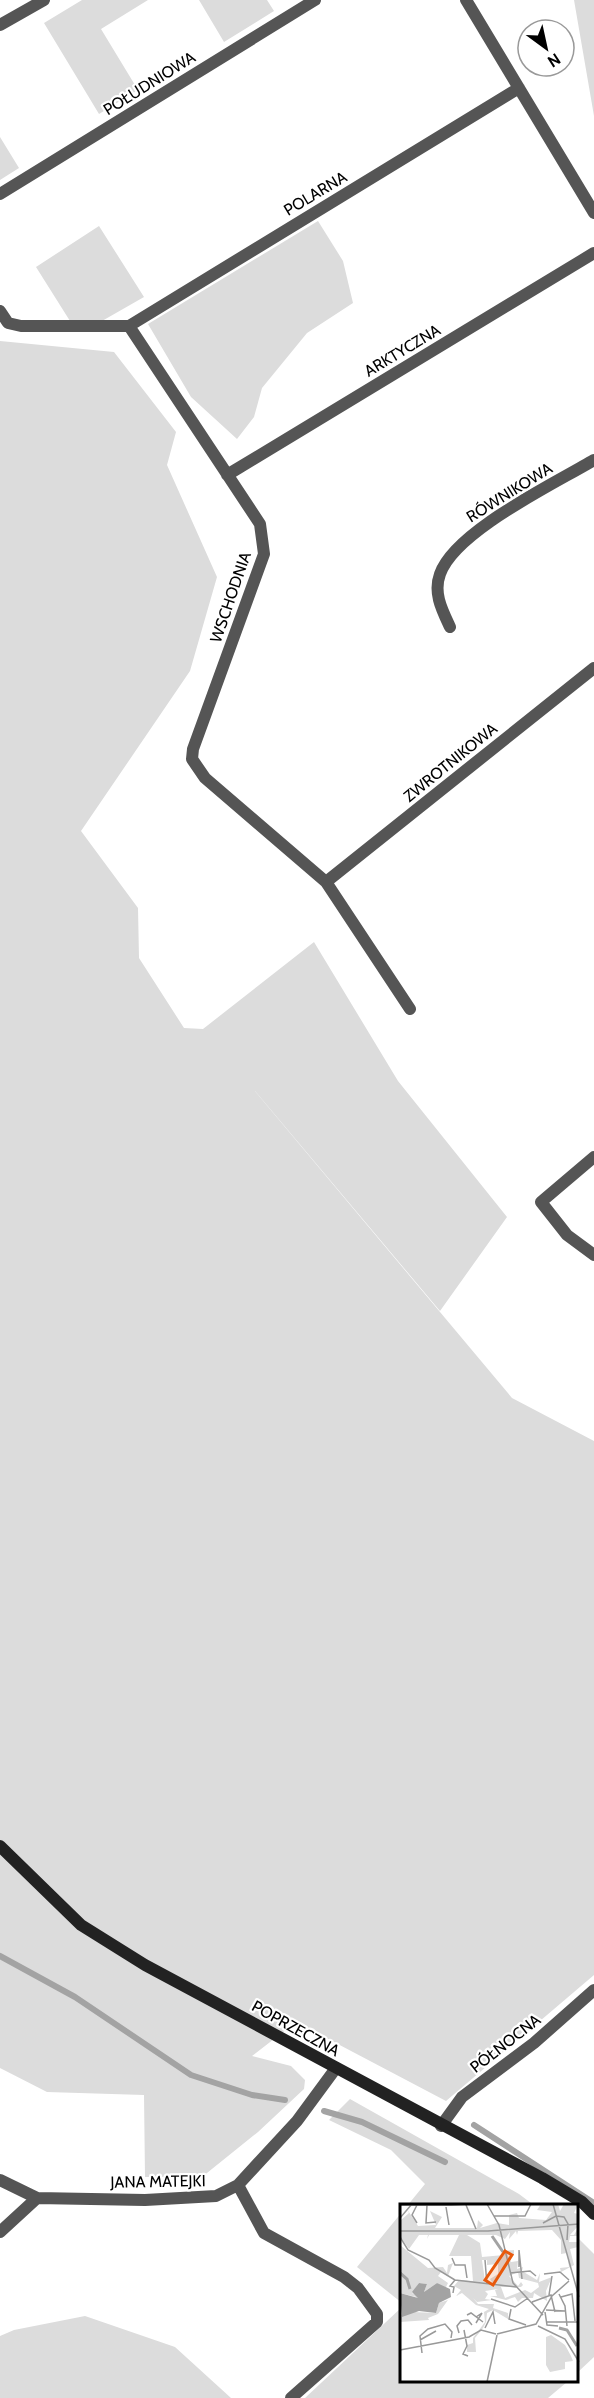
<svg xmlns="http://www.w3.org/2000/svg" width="594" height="2398" font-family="Cabin,sans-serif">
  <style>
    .green { fill: #dcdcdc }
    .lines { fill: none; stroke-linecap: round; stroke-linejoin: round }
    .stream { stroke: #a3a3a3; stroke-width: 6 }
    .street { stroke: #555; stroke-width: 12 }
    .secondary { stroke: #222; stroke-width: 12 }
    .labels { text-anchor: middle; stroke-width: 4.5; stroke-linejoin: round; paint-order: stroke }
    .street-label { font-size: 16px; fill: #000; stroke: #fff }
    .inset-river { fill: none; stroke: #a3a3a3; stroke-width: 3 }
    .inset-road { fill: none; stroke: #999; stroke-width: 1.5 }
    .view { fill: #e8590c; fill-opacity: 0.15; stroke: #e8590c; stroke-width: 3 }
    .inset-edge { fill: none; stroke: #000; stroke-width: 3 }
  </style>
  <rect width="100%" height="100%" fill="#fff"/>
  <!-- green -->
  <path class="green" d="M 82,0 L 148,0 L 101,29 L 138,90 L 99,114 L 44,23 Z
    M 199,0 L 267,0 L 274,11 L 224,42 Z
    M 574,0 L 594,0 L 594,116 Z
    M 0,137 L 19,168 L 0,180 Z
    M 318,221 L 343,261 L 353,303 L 307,333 L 262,388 L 254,417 L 237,439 L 191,397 L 148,324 Z
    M 99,226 L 144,297 L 102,321 L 70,321 L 36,267 Z
    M 0,341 L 114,352 L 176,432 L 167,465 L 217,577 L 190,671 L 81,831 L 138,908 L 139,958 L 184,1028 L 203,1029 L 314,942 L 398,1081 L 507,1217 L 440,1311 L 218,1047 L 512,1398 L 594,1441 L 594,1975 L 446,2101 L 296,2022 L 252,2056 L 291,2066 L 305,2080 L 304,2089 L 258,2132 L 202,2177 L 145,2177 L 144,2095 L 47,2092 L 0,2068 Z
    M 350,2099 L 519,2194 L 535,2206 L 407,2206 L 425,2184 L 391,2150 L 329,2120 Z
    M 402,2212 L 402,2303 L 357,2267 Z
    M 578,2238 L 594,2254 L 594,2357 L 578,2372 Z
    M 402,2307 L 402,2382 L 567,2382 L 548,2398 L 305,2398 Z
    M 85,2316 L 175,2347 L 231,2398 L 0,2398 L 0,2336 L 14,2330 Z"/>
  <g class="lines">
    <!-- stream -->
    <path class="stream" d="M 0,1956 L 75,1997 L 191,2075 L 252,2095 L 285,2100
      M 324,2111 L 362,2122 L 445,2162
      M 474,2125 L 594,2203"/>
    <!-- street -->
    <path class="street" d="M 466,0 L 594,213
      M 0,25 L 44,0
      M 0,194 L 315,0
      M 0,311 L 8,323 L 21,326 L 129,326 L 260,524 L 264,554 L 193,749 L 192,759 L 205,778 L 326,882 L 410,1009
      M 129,326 L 519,88
      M 227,475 L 594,253
      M 450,627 C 442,610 433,593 440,574 C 455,531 554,484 594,460
      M 326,882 L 594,668
      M 594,1157 L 541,1202 L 567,1235 L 594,1255
      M 441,2126 L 462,2097 L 534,2043 L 594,1990
      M 0,2180 L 37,2198 L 145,2200 L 216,2196 L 238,2185 L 297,2121 L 336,2068
      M 238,2185 L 264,2233 L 344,2277 L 358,2288 L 377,2314 L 377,2322 L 291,2398
      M 0,2232 L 37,2198"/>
    <!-- secondary -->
    <path class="secondary" d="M 0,1846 L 81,1925 L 145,1965 L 542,2178 L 582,2202 L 594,2214"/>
  </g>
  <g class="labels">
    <!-- street labels -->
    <g class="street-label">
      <text transform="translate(149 83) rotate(-32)" y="6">POŁUDNIOWA</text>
      <text transform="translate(315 193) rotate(-31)" y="6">POLARNA</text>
      <text transform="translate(402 350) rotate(-31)" y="6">ARKTYCZNA</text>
      <text transform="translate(509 492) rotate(-32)" y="6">RÓWNIKOWA</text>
      <text transform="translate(230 597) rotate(-71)" y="6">WSCHODNIA</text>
      <text transform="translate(450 762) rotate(-39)" y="6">ZWROTNIKOWA</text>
      <text transform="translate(296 2028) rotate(29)" y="6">POPRZECZNA</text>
      <text transform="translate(505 2043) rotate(-38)" y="6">PÓŁNOCNA</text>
      <text transform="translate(158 2181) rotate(-1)" y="6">JANA MATEJKI</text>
    </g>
  </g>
  <!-- overview -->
  <g transform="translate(400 2204)">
    <rect width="178" height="178" fill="#fff"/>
    <path d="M 141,0 L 158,0 L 160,7 L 164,0 L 178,0 L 174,9 L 178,10 L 178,22 L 170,31 L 174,31 L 178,24 L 178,32 L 170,32 L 169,38 L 178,38 L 178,43 L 170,45 L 174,61 L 161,68 L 160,64 L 169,63 L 167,49 L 161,50 L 161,36 L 152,26 L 118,27 L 117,31 L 116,27 L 109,35 L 110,28 L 105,35 L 96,31 L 67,31 L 80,39 L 82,53 L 104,51 L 103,47 L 114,46 L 114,51 L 107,49 L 111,58 L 118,57 L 117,65 L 123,63 L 122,67 L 137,76 L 140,69 L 139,78 L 152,73 L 146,87 L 147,97 L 134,89 L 133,94 L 122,94 L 118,98 L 115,93 L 106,96 L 90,92 L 97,92 L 95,86 L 98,85 L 85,87 L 88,90 L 85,95 L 92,96 L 77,98 L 73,94 L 78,100 L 94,100 L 93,104 L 108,109 L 108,115 L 93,106 L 87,109 L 86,118 L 83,124 L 75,134 L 76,148 L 67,148 L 67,141 L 73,139 L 73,134 L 85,118 L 84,108 L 89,105 L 76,101 L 62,89 L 56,92 L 61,86 L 54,82 L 59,76 L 73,77 L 71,52 L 49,52 L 59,31 L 29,31 L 27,35 L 28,31 L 19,31 L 9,45 L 0,32 L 0,17 L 9,9 L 7,5 L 18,22 L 36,21 L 30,7 L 42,13 L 35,24 L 77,24 L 78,16 L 83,21 L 80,24 L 97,19 L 109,21 L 109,11 L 117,9 L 119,14 L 146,16 L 152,8 L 137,6 ZM 82,56 L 87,56 L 87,61 L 98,60 L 98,70 L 90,75 L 94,81 L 85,77 ZM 118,68 L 119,74 L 138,79 L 139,83 L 131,89 L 125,86 L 105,94 L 101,83 L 121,83 L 123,81 L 121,78 L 118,82 L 109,72 ZM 0,41 L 28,64 L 43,63 L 47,69 L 48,61 L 53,59 L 48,72 L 41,68 L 38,72 L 48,79 L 45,85 L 37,79 L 24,88 L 27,80 L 19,79 L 12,89 L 19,92 L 20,99 L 16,93 L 0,89 ZM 48,96 L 38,110 L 28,114 L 29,116 L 0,118 L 0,111 L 13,108 L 36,109 L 39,99 ZM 151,131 L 165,141 L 171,152 L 173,157 L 165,158 L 165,165 L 150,168 L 146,161 L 146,133 Z" fill="#dcdcdc" fill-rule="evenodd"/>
    <path d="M 19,79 L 27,80 L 24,88 L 37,79 L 50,85 L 51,93 L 39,99 L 36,109 L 19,107 L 2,113 L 0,89 L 18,94 L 12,88 Z" fill="#a3a3a3"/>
    <path class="inset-river" d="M 92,32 L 103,48M 0,69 L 7,75 L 10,85M 159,124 L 167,126 L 177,142"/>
    <path class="inset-road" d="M 87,0 L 99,21 L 113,79 L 143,111M 153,0 L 179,93M 0,1 L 52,1M 27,1 L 26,19 L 36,18M 51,1 L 69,0M 66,1 L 76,25M 46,3 L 49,21M 94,12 L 125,12 L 131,0M 0,14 L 12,0M 17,19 L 12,11 L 17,1M 143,19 L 156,12 L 164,13 L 168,20 L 167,36M 0,27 L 88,27 L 179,20M 0,33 L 8,46 L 29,56 L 35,64 L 55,76M 52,54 L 55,61 L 65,61 L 67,74M 85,56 L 87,81M 119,63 L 119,46 L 122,75M 110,69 L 130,67 L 136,72M 144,70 L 160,68 L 169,76M 55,76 L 116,83M 53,89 L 54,83 L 50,82 L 55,76M 159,90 L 165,102 L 167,122M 149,91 L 152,72M 161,93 L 172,90 L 175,117M 91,95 L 115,103 L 128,94M 132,98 L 151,91 L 155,108M 111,105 L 109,115 L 126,121M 146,106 L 165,107M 145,108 L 147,121 L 158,122M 67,111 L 71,109 L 83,118M 147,118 L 179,118M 76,119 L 82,109 L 76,113M 138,122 L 165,135 L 179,158M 85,124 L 93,108 L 95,120M 64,126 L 67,142 L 63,150 L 68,152M 59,129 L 57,122 L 61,117 L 68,116 L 72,121M 97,130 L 136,120 L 152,92 L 169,77M 20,136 L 36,127M 0,146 L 69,133 L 81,126 L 96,130M 22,149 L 20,132 L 28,125 L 45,120 L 52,128 L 51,134M 87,178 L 97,131"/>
    <path class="view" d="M 105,47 L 112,51 L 93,81 L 85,76 Z"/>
    <rect width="178" height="178" class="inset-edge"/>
  </g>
  <!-- north arrow -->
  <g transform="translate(546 48) rotate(147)"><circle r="28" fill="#ffffff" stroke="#999999" stroke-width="1.5"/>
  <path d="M0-4.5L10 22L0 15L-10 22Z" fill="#000000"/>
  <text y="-9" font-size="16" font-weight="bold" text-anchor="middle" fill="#000000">N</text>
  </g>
</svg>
